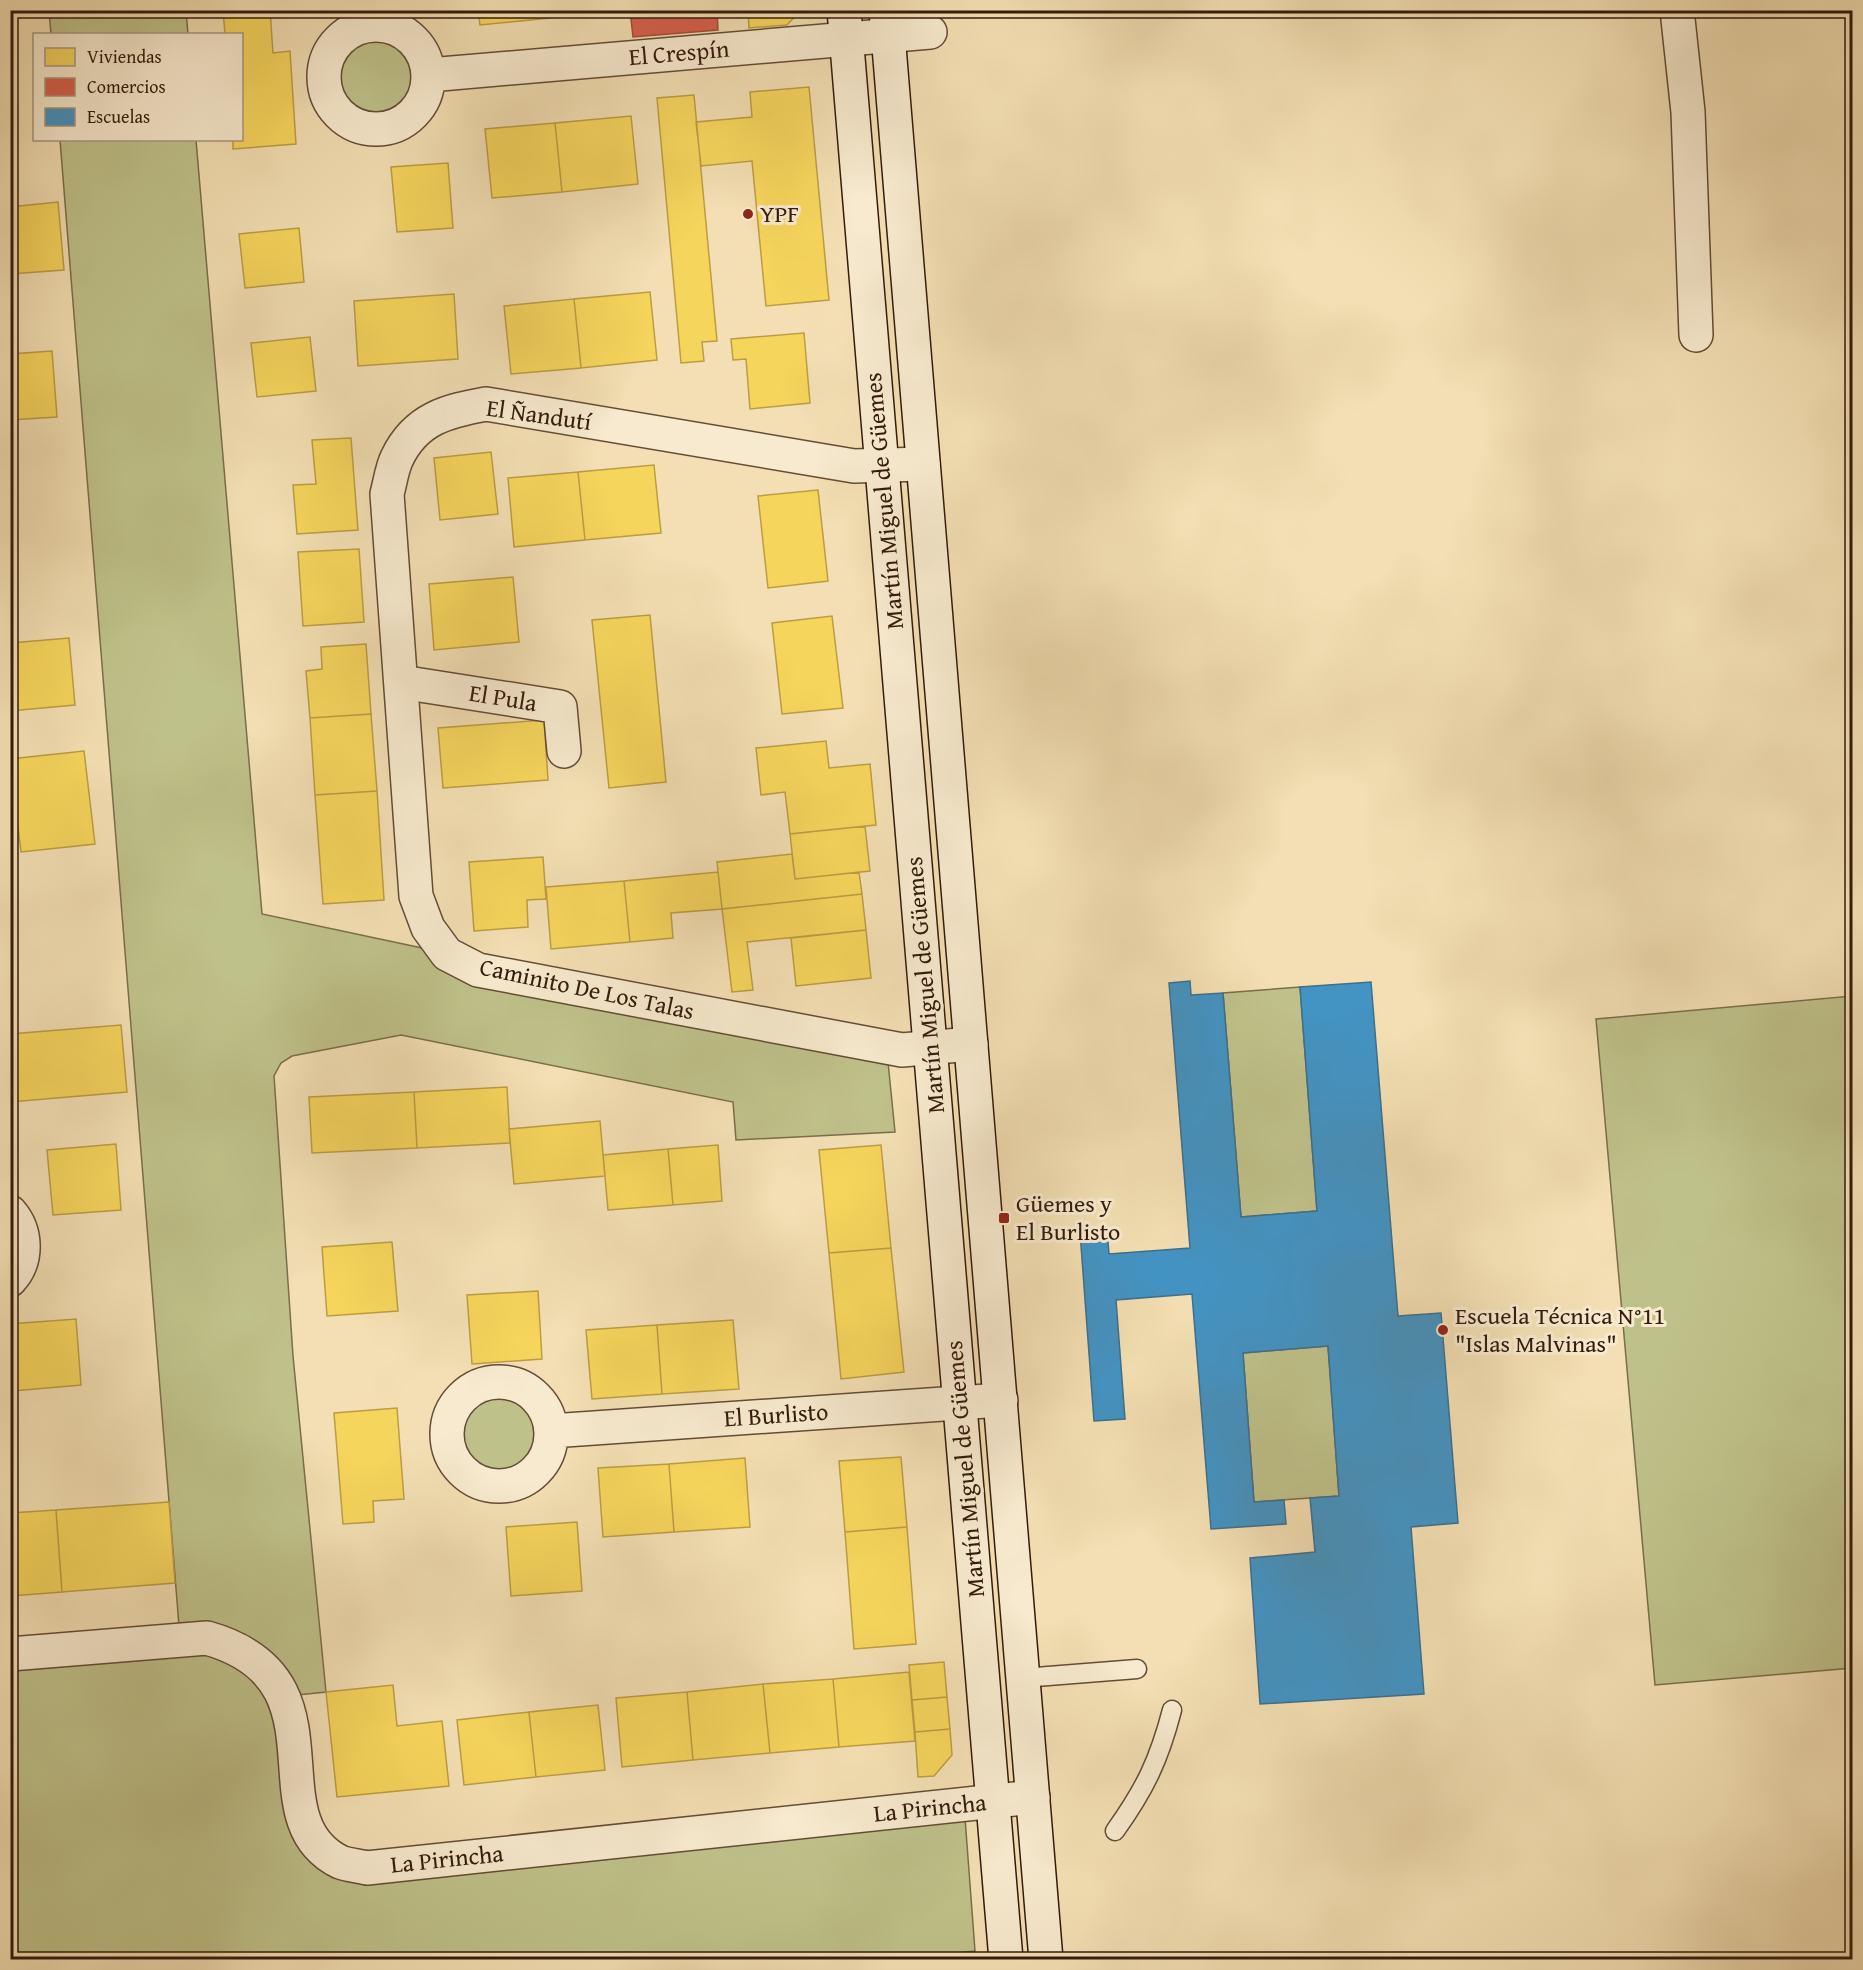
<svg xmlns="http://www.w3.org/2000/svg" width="1863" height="1970" font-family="'Gentium Book Plus',serif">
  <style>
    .green { fill: #bfc18a; stroke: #7a6e4b; stroke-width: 1.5 }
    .homes { fill: #f6d55c; stroke: #bc9d44; stroke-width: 1.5 }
    .shops { fill: #d6604d; stroke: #a54b3a; stroke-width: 1.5 }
    .schools { fill: #4393c3; stroke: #3e6f8c; stroke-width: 1.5 }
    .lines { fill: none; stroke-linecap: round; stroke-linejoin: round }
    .service-casing { stroke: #644c36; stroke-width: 21 }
    .minor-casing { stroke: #644c36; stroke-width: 36 }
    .secondary-casing { stroke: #341b0c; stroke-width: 36 }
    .service { stroke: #f7eace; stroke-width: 18 }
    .minor { stroke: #f7eace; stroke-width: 33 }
    .secondary { stroke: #f7eace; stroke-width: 33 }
    .poi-dot { fill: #8f2418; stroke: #f7eace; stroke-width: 2 }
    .labels { text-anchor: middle; stroke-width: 6; stroke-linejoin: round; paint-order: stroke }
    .street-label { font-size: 24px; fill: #341b0c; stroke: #f7eace }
    .poi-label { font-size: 24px; fill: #341b0c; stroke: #f7eace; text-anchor: start }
  </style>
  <rect width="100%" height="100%" fill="#f3dfb3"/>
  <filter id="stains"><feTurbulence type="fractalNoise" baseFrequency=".00333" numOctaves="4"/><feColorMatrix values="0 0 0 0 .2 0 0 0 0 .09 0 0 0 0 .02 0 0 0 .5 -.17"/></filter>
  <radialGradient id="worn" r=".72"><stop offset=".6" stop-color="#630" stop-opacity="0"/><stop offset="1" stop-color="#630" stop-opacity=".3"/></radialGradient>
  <!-- green -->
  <path class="green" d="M 49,11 L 186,11 L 188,34 L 51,34 Z
    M337 77a39 39 0 1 1 78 0a39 39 0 1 1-78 0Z
    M 60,140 L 196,140 L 262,914 L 422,948 L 445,970 L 888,1062 L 895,1132 L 736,1140 L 733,1102 L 401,1035 L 292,1056 L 281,1063 L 274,1076 L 293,1356 L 326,1692 L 297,1695 L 179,1626 Z
    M 1300,987 L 1317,1211 L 1241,1217 L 1223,993 Z
    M 1852,996 L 1852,1668 L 1655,1685 L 1596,1019 Z
    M 1328,1346 L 1339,1496 L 1254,1502 L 1243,1353 Z
    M460 1434a39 39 0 1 1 78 0a39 39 0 1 1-78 0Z
    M 209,1651 L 261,1681 L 276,1717 L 289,1828 L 307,1858 L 336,1878 L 965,1818 L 975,1951 L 892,1960 L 11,1960 L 11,1667 Z"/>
  <!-- homes -->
  <path class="homes" d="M 223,10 L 270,10 L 273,53 L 290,51 L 296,144 L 233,149 L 233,140 L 242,140 L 242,34 L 225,34 Z
    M 478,10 L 550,10 L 550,18 L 480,25 Z
    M 550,10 L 630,10 L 630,11 L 550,18 Z
    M 748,10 L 799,10 L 799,12 L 787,25 L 749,28 Z
    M 809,87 L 829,300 L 766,306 L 752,161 L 701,166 L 696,122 L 752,117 L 750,92 Z
    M 694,95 L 717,341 L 702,342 L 704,361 L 681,363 L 657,98 Z
    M 631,116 L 638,184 L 562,192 L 555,123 Z
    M 555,123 L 562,192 L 492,198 L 485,129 Z
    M 448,163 L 453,228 L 397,232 L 391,167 Z
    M 58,202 L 64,270 L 10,274 L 10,207 Z
    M 299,228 L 304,282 L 245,288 L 239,234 Z
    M 650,292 L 657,360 L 581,368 L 574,299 Z
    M 454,294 L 458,359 L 358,366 L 354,301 Z
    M 574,299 L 581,368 L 511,374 L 504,306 Z
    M 804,333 L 810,403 L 750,409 L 746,359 L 733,360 L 731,339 Z
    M 310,337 L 316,391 L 257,397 L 251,343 Z
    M 52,351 L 57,417 L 10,420 L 10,354 Z
    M 351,438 L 358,530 L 297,534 L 293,485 L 316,484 L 312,440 Z
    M 491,452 L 498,514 L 440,520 L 434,458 Z
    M 654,465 L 661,533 L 585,540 L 578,472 Z
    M 578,472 L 585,540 L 514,547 L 508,478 Z
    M 818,490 L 828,581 L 768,588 L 758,496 Z
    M 359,549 L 364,622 L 303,626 L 298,552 Z
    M 513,577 L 519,642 L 434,650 L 429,584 Z
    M 650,615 L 666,782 L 609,788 L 592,620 Z
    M 832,616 L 843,708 L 782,714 L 772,623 Z
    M 69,638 L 75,705 L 10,711 L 10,643 Z
    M 366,644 L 371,714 L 310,718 L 306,671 L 322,669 L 321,647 Z
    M 371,714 L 377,791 L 315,795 L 310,718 Z
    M 544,720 L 548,780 L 443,788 L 438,728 Z
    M 826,741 L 829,768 L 870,764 L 876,825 L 790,834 L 785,792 L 761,795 L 756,748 Z
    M 84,751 L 95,844 L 21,852 L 10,759 Z
    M 377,791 L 384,900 L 323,904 L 315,795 Z
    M 865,826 L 870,871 L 795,879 L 790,834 Z
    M 792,854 L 795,879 L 859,872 L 862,894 L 722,909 L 717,862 Z
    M 543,857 L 546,899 L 527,900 L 528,927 L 474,931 L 469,862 Z
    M 718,872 L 722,909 L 671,913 L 673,938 L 630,942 L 624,881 Z
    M 624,881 L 630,942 L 551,949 L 546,887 Z
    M 862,894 L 866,930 L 747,942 L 753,990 L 732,992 L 722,909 Z
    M 866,930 L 871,978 L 796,986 L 791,938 Z
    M 121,1025 L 127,1092 L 10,1102 L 10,1034 Z
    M 507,1087 L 510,1143 L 417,1148 L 414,1092 Z
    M 414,1092 L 417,1148 L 312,1153 L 309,1097 Z
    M 600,1121 L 605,1176 L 514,1184 L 509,1129 Z
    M 116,1144 L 121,1210 L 53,1215 L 47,1150 Z
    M 718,1145 L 722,1201 L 673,1205 L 668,1149 Z
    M 881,1145 L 891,1248 L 829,1253 L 819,1150 Z
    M 668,1149 L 673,1205 L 608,1210 L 603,1155 Z
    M 392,1242 L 398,1311 L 327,1316 L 322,1247 Z
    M 891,1248 L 904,1372 L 841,1379 L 829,1253 Z
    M 538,1291 L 542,1359 L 472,1364 L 467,1295 Z
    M 76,1319 L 81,1385 L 13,1391 L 10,1324 Z
    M 733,1320 L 739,1389 L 662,1394 L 657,1325 Z
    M 657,1325 L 662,1394 L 592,1399 L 586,1330 Z
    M 397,1408 L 404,1499 L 373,1501 L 374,1522 L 343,1524 L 334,1413 Z
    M 901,1457 L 907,1527 L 845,1532 L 839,1461 Z
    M 745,1458 L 750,1527 L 674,1532 L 669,1464 Z
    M 669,1464 L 674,1532 L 603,1537 L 598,1468 Z
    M 169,1502 L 175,1583 L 62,1592 L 56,1510 Z
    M 56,1510 L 62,1592 L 10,1596 L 10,1513 Z
    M 577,1522 L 582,1591 L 511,1596 L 506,1527 Z
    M 907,1527 L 916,1644 L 854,1649 L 845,1532 Z
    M 944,1662 L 947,1697 L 912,1700 L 909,1665 Z
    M 909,1672 L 915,1741 L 839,1747 L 833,1679 Z
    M 833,1679 L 839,1747 L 770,1753 L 763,1684 Z
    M 763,1684 L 770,1753 L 693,1760 L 687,1692 Z
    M 393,1685 L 397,1726 L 442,1721 L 449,1786 L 337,1797 L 326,1692 Z
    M 687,1692 L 693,1760 L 622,1767 L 616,1698 Z
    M 947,1697 L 950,1729 L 915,1732 L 912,1700 Z
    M 598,1705 L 605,1770 L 536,1777 L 529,1712 Z
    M 529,1712 L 536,1777 L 464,1785 L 457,1720 Z
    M 950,1729 L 952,1755 L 934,1776 L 918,1777 L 915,1732 Z"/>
  <!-- shops -->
  <path class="shops" d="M 717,10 L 718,30 L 633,37 L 630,10 Z"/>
  <!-- schools -->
  <path class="schools" d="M 1190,981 L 1191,995 L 1223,993 L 1241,1217 L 1317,1211 L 1300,987 L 1371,982 L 1398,1316 L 1441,1313 L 1458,1523 L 1411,1527 L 1424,1694 L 1260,1704 L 1250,1558 L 1315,1552 L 1310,1498 L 1339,1496 L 1328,1346 L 1243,1353 L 1254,1502 L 1284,1500 L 1286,1524 L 1211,1529 L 1192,1294 L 1116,1300 L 1125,1419 L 1094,1421 L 1080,1232 L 1107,1230 L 1109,1254 L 1190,1248 L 1169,983 Z"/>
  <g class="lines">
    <!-- service casing -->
    <g class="service-casing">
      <path id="service" d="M 1023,1678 L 1137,1669
        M 1115,1831 C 1145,1789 1159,1760 1172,1710"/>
    </g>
    <!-- minor casing -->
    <g class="minor-casing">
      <path id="minor" d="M 1677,10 L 1688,112 L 1696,335
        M324 77a52 52 0 1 1 104 0a52 52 0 1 1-104 0Z
        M 429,75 L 930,32
        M 923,464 L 854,466 L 486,404 C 448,411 416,418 397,458 C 392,468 390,483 387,494 L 416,896 L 428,928 L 447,954 L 478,970 L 902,1050 L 971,1044
        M 401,682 L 560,707 L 564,751
        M 10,1212 C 27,1231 28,1261 10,1280
        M447 1434a52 52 0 1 1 104 0a52 52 0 1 1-104 0Z
        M 551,1431 L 1001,1400
        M 10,1654 L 207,1638 C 352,1679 251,1818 340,1862 C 348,1865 359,1866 367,1868 L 1033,1797"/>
    </g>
    <!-- secondary casing -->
    <g class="secondary-casing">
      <path id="secondary" d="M 844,10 L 1006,1960
        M 886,10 L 1046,1960"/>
    </g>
    <!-- service -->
    <use href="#service" class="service"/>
    <!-- minor -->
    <use href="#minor" class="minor"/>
    <!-- secondary -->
    <use href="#secondary" class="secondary"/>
  </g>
  <!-- markers -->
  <g class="poi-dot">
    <circle cx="748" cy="214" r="6"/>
    <rect x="998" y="1212" width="12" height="12" rx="3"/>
    <circle cx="1443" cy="1330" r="6"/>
  </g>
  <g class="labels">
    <!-- street labels -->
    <g class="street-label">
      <text transform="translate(679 53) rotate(-5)" y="8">El Crespín</text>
      <text transform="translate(539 415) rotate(8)" y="8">El Ñandutí</text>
      <text transform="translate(884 501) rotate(-95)" y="8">Martín Miguel de Güemes</text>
      <text transform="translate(503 698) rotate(9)" y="8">El Pula</text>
      <text transform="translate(925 985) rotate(-95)" y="8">Martín Miguel de Güemes</text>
      <text transform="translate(587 989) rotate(12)" y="8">Caminito De Los Talas</text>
      <text transform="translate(776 1415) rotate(-4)" y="8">El Burlisto</text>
      <text transform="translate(965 1469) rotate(-95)" y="8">Martín Miguel de Güemes</text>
      <text transform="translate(930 1808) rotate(-6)" y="8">La Pirincha</text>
      <text transform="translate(447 1859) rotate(-6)" y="8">La Pirincha</text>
    </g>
    <!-- poi labels -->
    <g class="poi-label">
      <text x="760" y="222">YPF</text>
      <text x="1016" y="1212">Güemes y<tspan x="1016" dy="28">El Burlisto</tspan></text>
      <text x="1455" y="1324">Escuela Técnica N°11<tspan x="1455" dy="28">"Islas Malvinas"</tspan></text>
    </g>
  </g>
  <!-- margin -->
  <rect width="1863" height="1970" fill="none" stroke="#f3dfb3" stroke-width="36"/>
  <rect x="12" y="12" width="1839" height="1946" fill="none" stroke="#341b0c" stroke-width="3"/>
  <rect x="18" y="18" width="1827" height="1934" fill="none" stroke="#341b0c" stroke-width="1.5"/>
  <!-- legend -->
  <rect x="33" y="33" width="210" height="108" fill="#f7eace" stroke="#a99780" stroke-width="1.5"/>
  <rect x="45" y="48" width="30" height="18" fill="#f6d55c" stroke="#a99780" stroke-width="1.5"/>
  <text x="87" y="63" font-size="18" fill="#341b0c">Viviendas</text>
  <rect x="45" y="78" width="30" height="18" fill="#d6604d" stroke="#a99780" stroke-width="1.5"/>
  <text x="87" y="93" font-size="18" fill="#341b0c">Comercios</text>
  <rect x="45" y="108" width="30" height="18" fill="#4393c3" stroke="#a99780" stroke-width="1.5"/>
  <text x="87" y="123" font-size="18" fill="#341b0c">Escuelas</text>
  <rect width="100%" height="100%" filter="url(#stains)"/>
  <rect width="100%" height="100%" fill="url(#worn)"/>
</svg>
